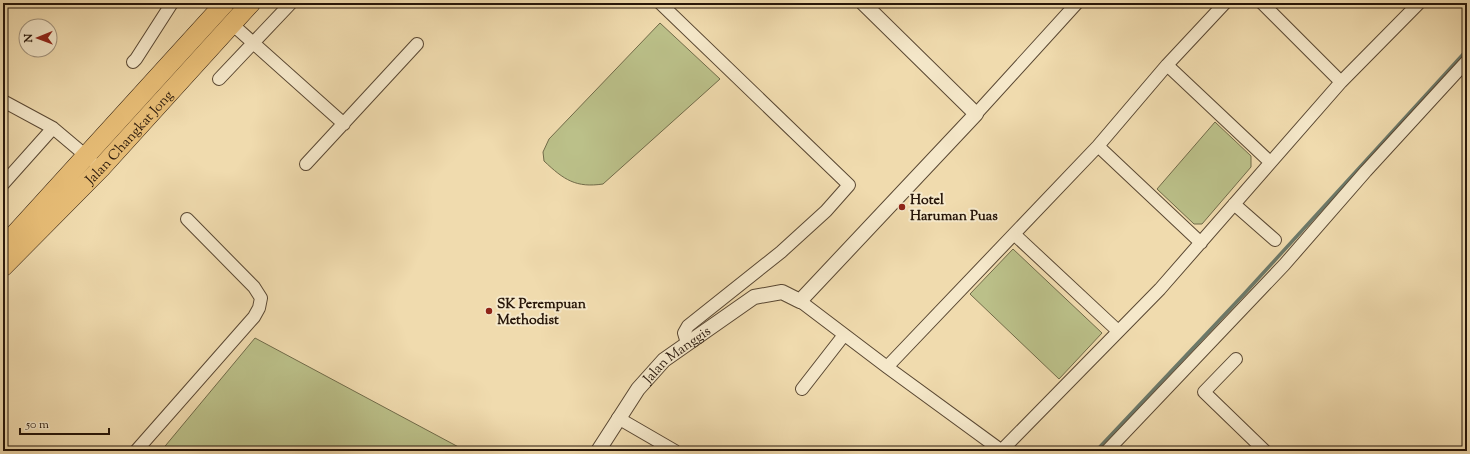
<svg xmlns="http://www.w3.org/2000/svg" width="1470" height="454" font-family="'Sorts Mill Goudy',serif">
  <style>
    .green { fill: #bbc089; stroke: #716b49 }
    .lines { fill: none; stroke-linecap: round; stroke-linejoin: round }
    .stream { stroke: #6c7969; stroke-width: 3.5 }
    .minor-casing { stroke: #594732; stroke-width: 14 }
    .tertiary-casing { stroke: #594732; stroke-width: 16 }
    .trunk-casing { stroke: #271609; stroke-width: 20 }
    .minor { stroke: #f5e8ca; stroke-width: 12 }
    .tertiary { stroke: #f5e8ca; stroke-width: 14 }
    .trunk { stroke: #e8be77; stroke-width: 19 }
    .poi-dot { fill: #8f2418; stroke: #f5e8ca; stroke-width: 1.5 }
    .labels { text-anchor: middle; stroke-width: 4; stroke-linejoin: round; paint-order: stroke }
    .street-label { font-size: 14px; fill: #271609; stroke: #f5e8ca }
    .poi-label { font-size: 14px; font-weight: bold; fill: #271609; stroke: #f5e8ca; text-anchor: start }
  </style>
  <rect width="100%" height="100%" fill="#f0dbae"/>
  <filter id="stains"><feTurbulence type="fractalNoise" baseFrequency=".005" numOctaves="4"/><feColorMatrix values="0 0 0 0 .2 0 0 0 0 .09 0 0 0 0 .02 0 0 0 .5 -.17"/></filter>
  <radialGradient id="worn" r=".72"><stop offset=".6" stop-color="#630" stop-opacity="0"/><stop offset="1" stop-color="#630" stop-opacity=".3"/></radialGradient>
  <!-- green -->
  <path class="green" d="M 660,23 L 720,79 L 603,184 C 576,188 564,180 544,161 L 543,152 L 549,139 Z
    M 1215,122 L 1251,156 L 1251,167 L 1202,224 L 1194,224 L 1157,189 Z
    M 1013,249 L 1102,333 L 1059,379 L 970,294 Z
    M 255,338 L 466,451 L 161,451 Z"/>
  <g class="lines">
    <!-- stream -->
    <path class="stream" d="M 1096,451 L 1244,294 L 1467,50"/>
    <!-- minor casing -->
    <g class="minor-casing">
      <path id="minor" d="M 660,3 L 849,185 L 826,211 L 781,252 L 688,326 L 684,333 L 687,343
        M 1262,3 L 1341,82
        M 232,24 L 344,124
        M 133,62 L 136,59 L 172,3
        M 1167,65 L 1270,162
        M 219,79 L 291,3
        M 3,101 L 53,128 L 91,160
        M 976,114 L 1077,3
        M 1098,146 L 1201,243
        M 306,164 L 417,44
        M 3,184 L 53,128
        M 1234,204 L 1275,240
        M 1014,234 L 1118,331
        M 800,301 L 887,367 L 1002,451
        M 1236,359 L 1204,392 L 1265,451
        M 887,367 L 1098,146 L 1167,65 L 1225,3
        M 802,389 L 844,335
        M 618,418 L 675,451
        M 136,451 L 254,317 L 259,308 L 261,298 L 254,287 L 187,219
        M 1001,451 L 1160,289 L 1341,82 L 1419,3
        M 1107,451 L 1284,265 L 1366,171 L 1467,61"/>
    </g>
    <!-- tertiary casing -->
    <g class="tertiary-casing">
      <g id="tertiary">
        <path id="s1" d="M 598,451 L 638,389 L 664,360 L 754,297 L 782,292 L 800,301 L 976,114 L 863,3"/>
      </g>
    </g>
    <!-- trunk casing -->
    <g class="trunk-casing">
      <g id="trunk">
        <path d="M 3,247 L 225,3"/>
        <path id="s2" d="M 3,267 L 101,168 L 251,3"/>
      </g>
    </g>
    <!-- minor -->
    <use href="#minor" class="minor"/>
    <!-- tertiary -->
    <use href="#tertiary" class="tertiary"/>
    <!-- trunk -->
    <use href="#trunk" class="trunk"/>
  </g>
  <!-- markers -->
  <g class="poi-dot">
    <circle cx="902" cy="207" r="4"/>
    <circle cx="489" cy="311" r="4"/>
  </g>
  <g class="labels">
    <!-- street labels -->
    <g class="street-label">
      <text dy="5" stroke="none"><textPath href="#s2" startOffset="181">Jalan Changkat Jong</textPath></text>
      <text dy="5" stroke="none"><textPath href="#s1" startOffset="126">Jalan Manggis</textPath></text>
    </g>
    <!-- poi labels -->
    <g class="poi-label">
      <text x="910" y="204">Hotel<tspan x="910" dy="16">Haruman Puas</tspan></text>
      <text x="497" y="308">SK Perempuan<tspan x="497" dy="16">Methodist</tspan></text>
    </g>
  </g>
  <!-- margin -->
  <rect width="1470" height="454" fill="none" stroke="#f0dbae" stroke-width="16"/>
  <rect x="4" y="4" width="1462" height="446" fill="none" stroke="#271609" stroke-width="2"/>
  <rect x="8" y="8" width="1454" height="438" fill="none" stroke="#271609"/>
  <!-- north arrow -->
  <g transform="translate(38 38) rotate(269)"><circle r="19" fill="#f5e8ca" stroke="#a3947d"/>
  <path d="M0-3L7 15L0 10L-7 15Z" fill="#8f2418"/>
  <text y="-6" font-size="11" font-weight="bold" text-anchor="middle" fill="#271609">N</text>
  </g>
  <!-- scale -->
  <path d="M20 428v6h89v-6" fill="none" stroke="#271609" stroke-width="2"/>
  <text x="26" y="428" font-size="12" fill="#271609" stroke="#f5e8ca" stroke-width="3" paint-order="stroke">50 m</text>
  <rect width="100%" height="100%" filter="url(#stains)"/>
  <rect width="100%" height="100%" fill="url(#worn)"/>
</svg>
